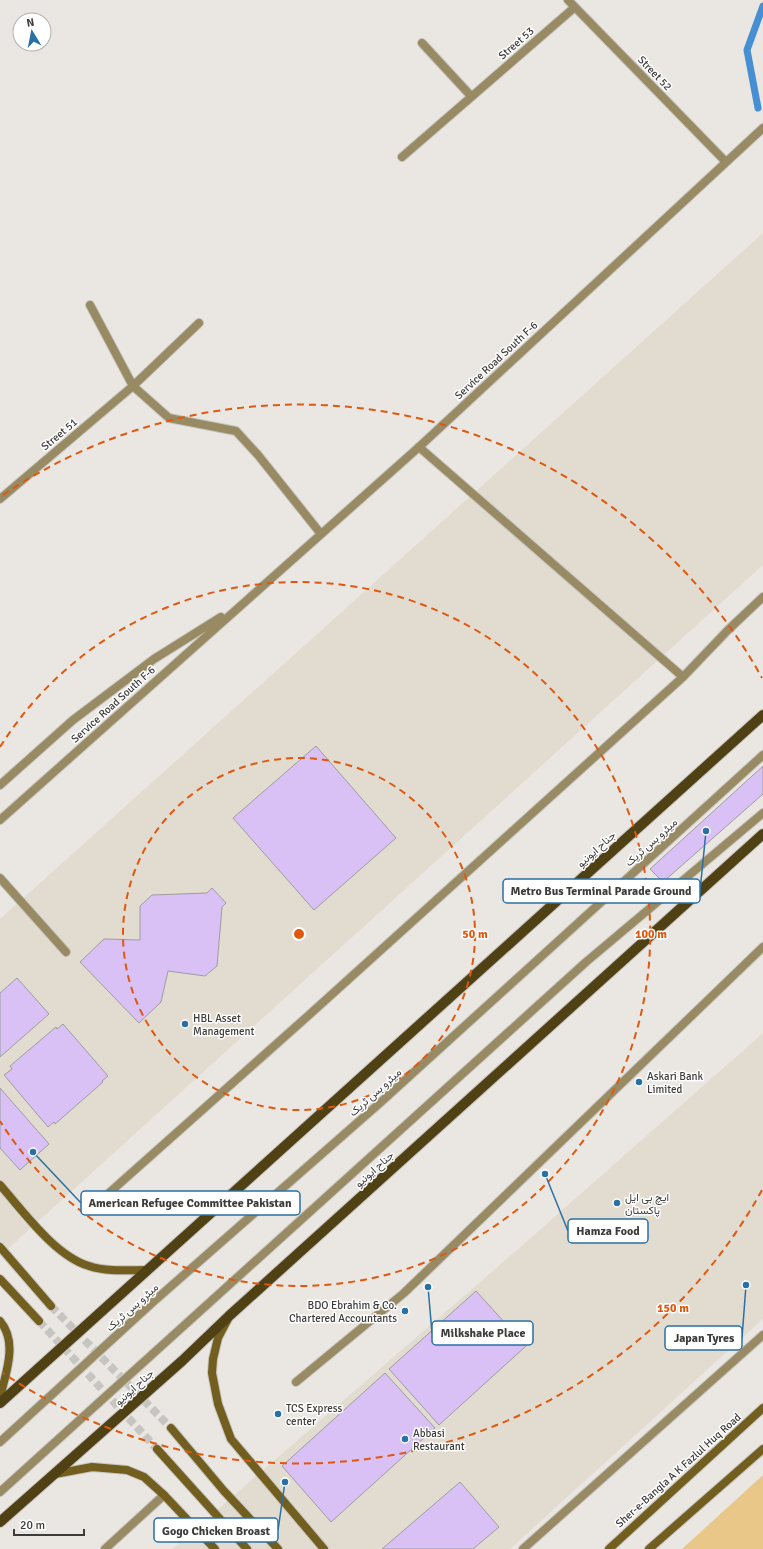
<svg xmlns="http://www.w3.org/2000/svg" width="763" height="1549" font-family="Signika,Vazirmatn,sans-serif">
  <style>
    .built { fill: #e2dbd0 }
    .green { fill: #e9c788 }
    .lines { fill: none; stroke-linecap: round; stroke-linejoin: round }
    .stream { stroke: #458fd2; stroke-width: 7 }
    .building { fill: #d9c1f5; stroke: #9e9ca0 }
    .secondary-tunnel { stroke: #c7c5c1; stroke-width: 8; stroke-dasharray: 8 4; stroke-linecap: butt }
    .lane-casing { stroke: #c7c5c1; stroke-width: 10 }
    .street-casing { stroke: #c7c5c1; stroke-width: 10 }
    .secondary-casing { stroke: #c7c5c1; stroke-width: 10 }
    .primary-casing { stroke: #c7c5c1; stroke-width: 12 }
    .lane { stroke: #988b64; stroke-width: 8 }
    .street { stroke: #988b64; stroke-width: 8 }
    .secondary { stroke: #725e1e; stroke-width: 8 }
    .primary { stroke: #4f4114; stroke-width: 10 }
    .ring { fill: none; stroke: #df580e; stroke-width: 2; stroke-dasharray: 7 5 }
    .poi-dot { fill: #2970a4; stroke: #fff; stroke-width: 1.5 }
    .labels { text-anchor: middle; stroke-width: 3; stroke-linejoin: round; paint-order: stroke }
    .street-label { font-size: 11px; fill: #3d3c3a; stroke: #fff }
    .poi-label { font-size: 11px; fill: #3d3c3a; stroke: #fff; text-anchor: start }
    .centre { fill: #df580e; stroke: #fff; stroke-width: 2 }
    .ring-label { font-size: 12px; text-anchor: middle; font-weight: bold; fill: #df580e; stroke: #fff; stroke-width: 3; stroke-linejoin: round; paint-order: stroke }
    .leader { fill: none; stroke: #2970a4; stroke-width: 1.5 }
    .callout-dot { fill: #2970a4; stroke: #fff; stroke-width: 1.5 }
    .callout { fill: #fff; stroke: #2970a4; stroke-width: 1.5 }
    .callout-label { font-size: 12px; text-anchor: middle; font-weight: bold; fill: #3d3c3a }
  </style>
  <rect width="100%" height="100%" fill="#eae7e3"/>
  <!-- built -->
  <path class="built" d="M 763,233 L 763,565 L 0,1256 L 0,919 Z
    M 763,1033 L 763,1319 L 510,1549 L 172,1549 L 517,1250 Z"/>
  <!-- green -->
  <path class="green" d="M 763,1475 L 763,1549 L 682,1549 Z"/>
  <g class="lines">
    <!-- stream -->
    <path class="stream" d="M 758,108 L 747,50 L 763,6"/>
  </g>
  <!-- building -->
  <path class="building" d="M 316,746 L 396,838 L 314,910 L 233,818 Z
    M 763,766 L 763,794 L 663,882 L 650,869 Z
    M 212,888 L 226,903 L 222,907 L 217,966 L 205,976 L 168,971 L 161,1002 L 139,1023 L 80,962 L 104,939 L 140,940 L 140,906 L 152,895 L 207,893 Z
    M 17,978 L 49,1014 L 0,1057 L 0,993 Z
    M 63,1024 L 108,1076 L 102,1081 L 103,1082 L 55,1124 L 54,1122 L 48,1127 L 4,1075 L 12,1069 L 10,1066 L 56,1027 L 57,1029 Z
    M 0,1088 L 49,1144 L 20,1170 L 0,1148 Z
    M 476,1291 L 526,1346 L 439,1425 L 389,1369 Z
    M 385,1373 L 435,1428 L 331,1522 L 282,1466 Z
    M 460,1482 L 499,1527 L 473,1549 L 382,1549 Z"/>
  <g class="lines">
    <!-- secondary-tunnel -->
    <path class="secondary-tunnel" d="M 51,1306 L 171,1428
      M 39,1321 L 157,1449"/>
    <!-- lane casing -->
    <g class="lane-casing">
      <path id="lane" d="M 419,447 L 683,677
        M 0,878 L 66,952
        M 91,1209 L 309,1015 L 683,677 L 728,630 L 763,597
        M 0,1442 L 153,1302 L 381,1102 L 763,755
        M 0,1492 L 586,962 L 763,813
        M 523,1549 L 763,1335"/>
    </g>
    <!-- street casing -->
    <g class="street-casing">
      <path id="street" d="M 568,0 L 726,162
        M 422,43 L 471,96
        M 402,157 L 575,7
        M 90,305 L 133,386 L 169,418 L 236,431 L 258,455 L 321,534
        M 0,499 L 133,386 L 199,323
        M 0,785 L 73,720 L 154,659 L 221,617
        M 0,820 L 419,447 L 763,128
        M 296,1382 L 404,1293 L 763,947
        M 105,1549 L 164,1495"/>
    </g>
    <!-- secondary casing -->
    <g class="secondary-casing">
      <path id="secondary" d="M 0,1185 C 23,1211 55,1256 89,1266 C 107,1272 128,1270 147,1270
        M 0,1247 L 51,1306
        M 0,1279 L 39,1321
        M 228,1319 L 218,1338 L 213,1359 L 212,1373 L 218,1404 L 231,1439 L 324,1549
        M 0,1321 C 18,1342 6,1373 0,1397
        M 171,1428 L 224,1491 L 278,1549
        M 157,1449 L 247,1549
        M 55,1474 L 92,1467 L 127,1470 L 144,1477 L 164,1495 L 215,1549
        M 609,1549 L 763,1408
        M 649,1549 L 763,1449"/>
    </g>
    <!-- primary casing -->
    <g class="primary-casing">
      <path id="primary" d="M 0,1403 L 763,715
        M 0,1522 L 182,1361 L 229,1316 L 763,834"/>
    </g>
    <!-- lane -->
    <use href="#lane" class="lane"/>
    <!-- street -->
    <use href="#street" class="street"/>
    <!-- secondary -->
    <use href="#secondary" class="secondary"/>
    <!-- primary -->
    <use href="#primary" class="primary"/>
  </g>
  <!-- distance rings -->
  <g class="ring">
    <circle cx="299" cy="934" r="176"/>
    <path d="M0 747A352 352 0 1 1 0 1121"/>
    <path d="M762 1190A529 529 0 0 1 3 1373M3 495A529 529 0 0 1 762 678"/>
  </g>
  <!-- markers -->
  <g class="poi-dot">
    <circle cx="185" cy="1024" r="4"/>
    <circle cx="639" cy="1082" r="4"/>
    <circle cx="617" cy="1203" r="4"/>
    <circle cx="405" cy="1311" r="4"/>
    <circle cx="278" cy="1414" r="4"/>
    <circle cx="405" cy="1439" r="4"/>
  </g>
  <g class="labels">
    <!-- street labels -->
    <g class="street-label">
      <text transform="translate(516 43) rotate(-41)" y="4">Street 53</text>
      <text transform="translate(655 73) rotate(46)" y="4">Street 52</text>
      <text transform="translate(496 360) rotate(-43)" y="4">Service Road South F-6</text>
      <text transform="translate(59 434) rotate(-40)" y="4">Street 51</text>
      <text transform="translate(113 704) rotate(-42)" y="4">Service Road South F-6</text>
      <text transform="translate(651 842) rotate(-42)" y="4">میٹرو بس ٹریک</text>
      <text transform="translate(596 849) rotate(-42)" y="4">جناح ایونیو</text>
      <text transform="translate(375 1092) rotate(-42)" y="4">میٹرو بس ٹریک</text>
      <text transform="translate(374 1169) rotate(-42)" y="4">جناح ایونیو</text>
      <text transform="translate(132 1307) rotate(-42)" y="4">میٹرو بس ٹریک</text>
      <text transform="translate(134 1387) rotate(-42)" y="4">جناح ایونیو</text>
      <text transform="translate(678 1470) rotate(-42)" y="4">Sher-e-Bangla A K Fazlul Huq Road</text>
    </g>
    <!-- poi labels -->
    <g class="poi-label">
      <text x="193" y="1022">HBL Asset<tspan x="193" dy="13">Management</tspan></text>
      <text x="647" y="1080">Askari Bank<tspan x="647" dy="13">Limited</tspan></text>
      <text x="625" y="1201">ایچ بی ایل<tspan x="625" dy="13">پاکستان</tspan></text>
      <text x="397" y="1309" text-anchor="end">BDO Ebrahim &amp; Co.<tspan x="397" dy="13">Chartered Accountants</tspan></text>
      <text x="286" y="1412">TCS Express<tspan x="286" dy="13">center</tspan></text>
      <text x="413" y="1437">Abbasi<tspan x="413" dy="13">Restaurant</tspan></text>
    </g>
  </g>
  <circle cx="299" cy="934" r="6" class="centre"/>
  <g class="ring-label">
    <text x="475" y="938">50 m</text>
    <text x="651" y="938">100 m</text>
    <text x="673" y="1312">150 m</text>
  </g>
  <!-- callouts -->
  <path class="leader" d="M706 831L700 891M33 1152L81 1203M545 1174L568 1231M428 1287L432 1333M746 1285L742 1338M285 1482L278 1530"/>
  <g class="callout-dot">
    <circle cx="706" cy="831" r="4"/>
    <circle cx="33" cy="1152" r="4"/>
    <circle cx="545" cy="1174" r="4"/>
    <circle cx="428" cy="1287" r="4"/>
    <circle cx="746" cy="1285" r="4"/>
    <circle cx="285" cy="1482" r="4"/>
  </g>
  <g class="callout">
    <rect x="503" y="879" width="197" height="24" rx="4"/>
    <rect x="81" y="1191" width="219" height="24" rx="4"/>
    <rect x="568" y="1219" width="80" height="24" rx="4"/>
    <rect x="432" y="1321" width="101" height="24" rx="4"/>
    <rect x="665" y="1326" width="77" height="24" rx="4"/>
    <rect x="154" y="1518" width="124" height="24" rx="4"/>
  </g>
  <g class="callout-label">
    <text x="601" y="895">Metro Bus Terminal Parade Ground</text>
    <text x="190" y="1207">American Refugee Committee Pakistan</text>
    <text x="608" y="1235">Hamza Food</text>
    <text x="483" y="1337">Milkshake Place</text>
    <text x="704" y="1342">Japan Tyres</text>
    <text x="216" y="1535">Gogo Chicken Broast</text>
  </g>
  <!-- north arrow -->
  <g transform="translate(32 32) rotate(350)"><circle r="19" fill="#ffffff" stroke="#b1b1b0"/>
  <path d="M0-3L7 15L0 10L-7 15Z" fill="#2970a4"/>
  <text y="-6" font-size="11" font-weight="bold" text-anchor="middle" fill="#3d3c3a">N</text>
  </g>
  <!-- scale -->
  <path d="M14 1529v6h70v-6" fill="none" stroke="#3d3c3a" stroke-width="2"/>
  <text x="20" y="1529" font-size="12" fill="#3d3c3a" stroke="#ffffff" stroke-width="3" paint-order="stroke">20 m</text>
</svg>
